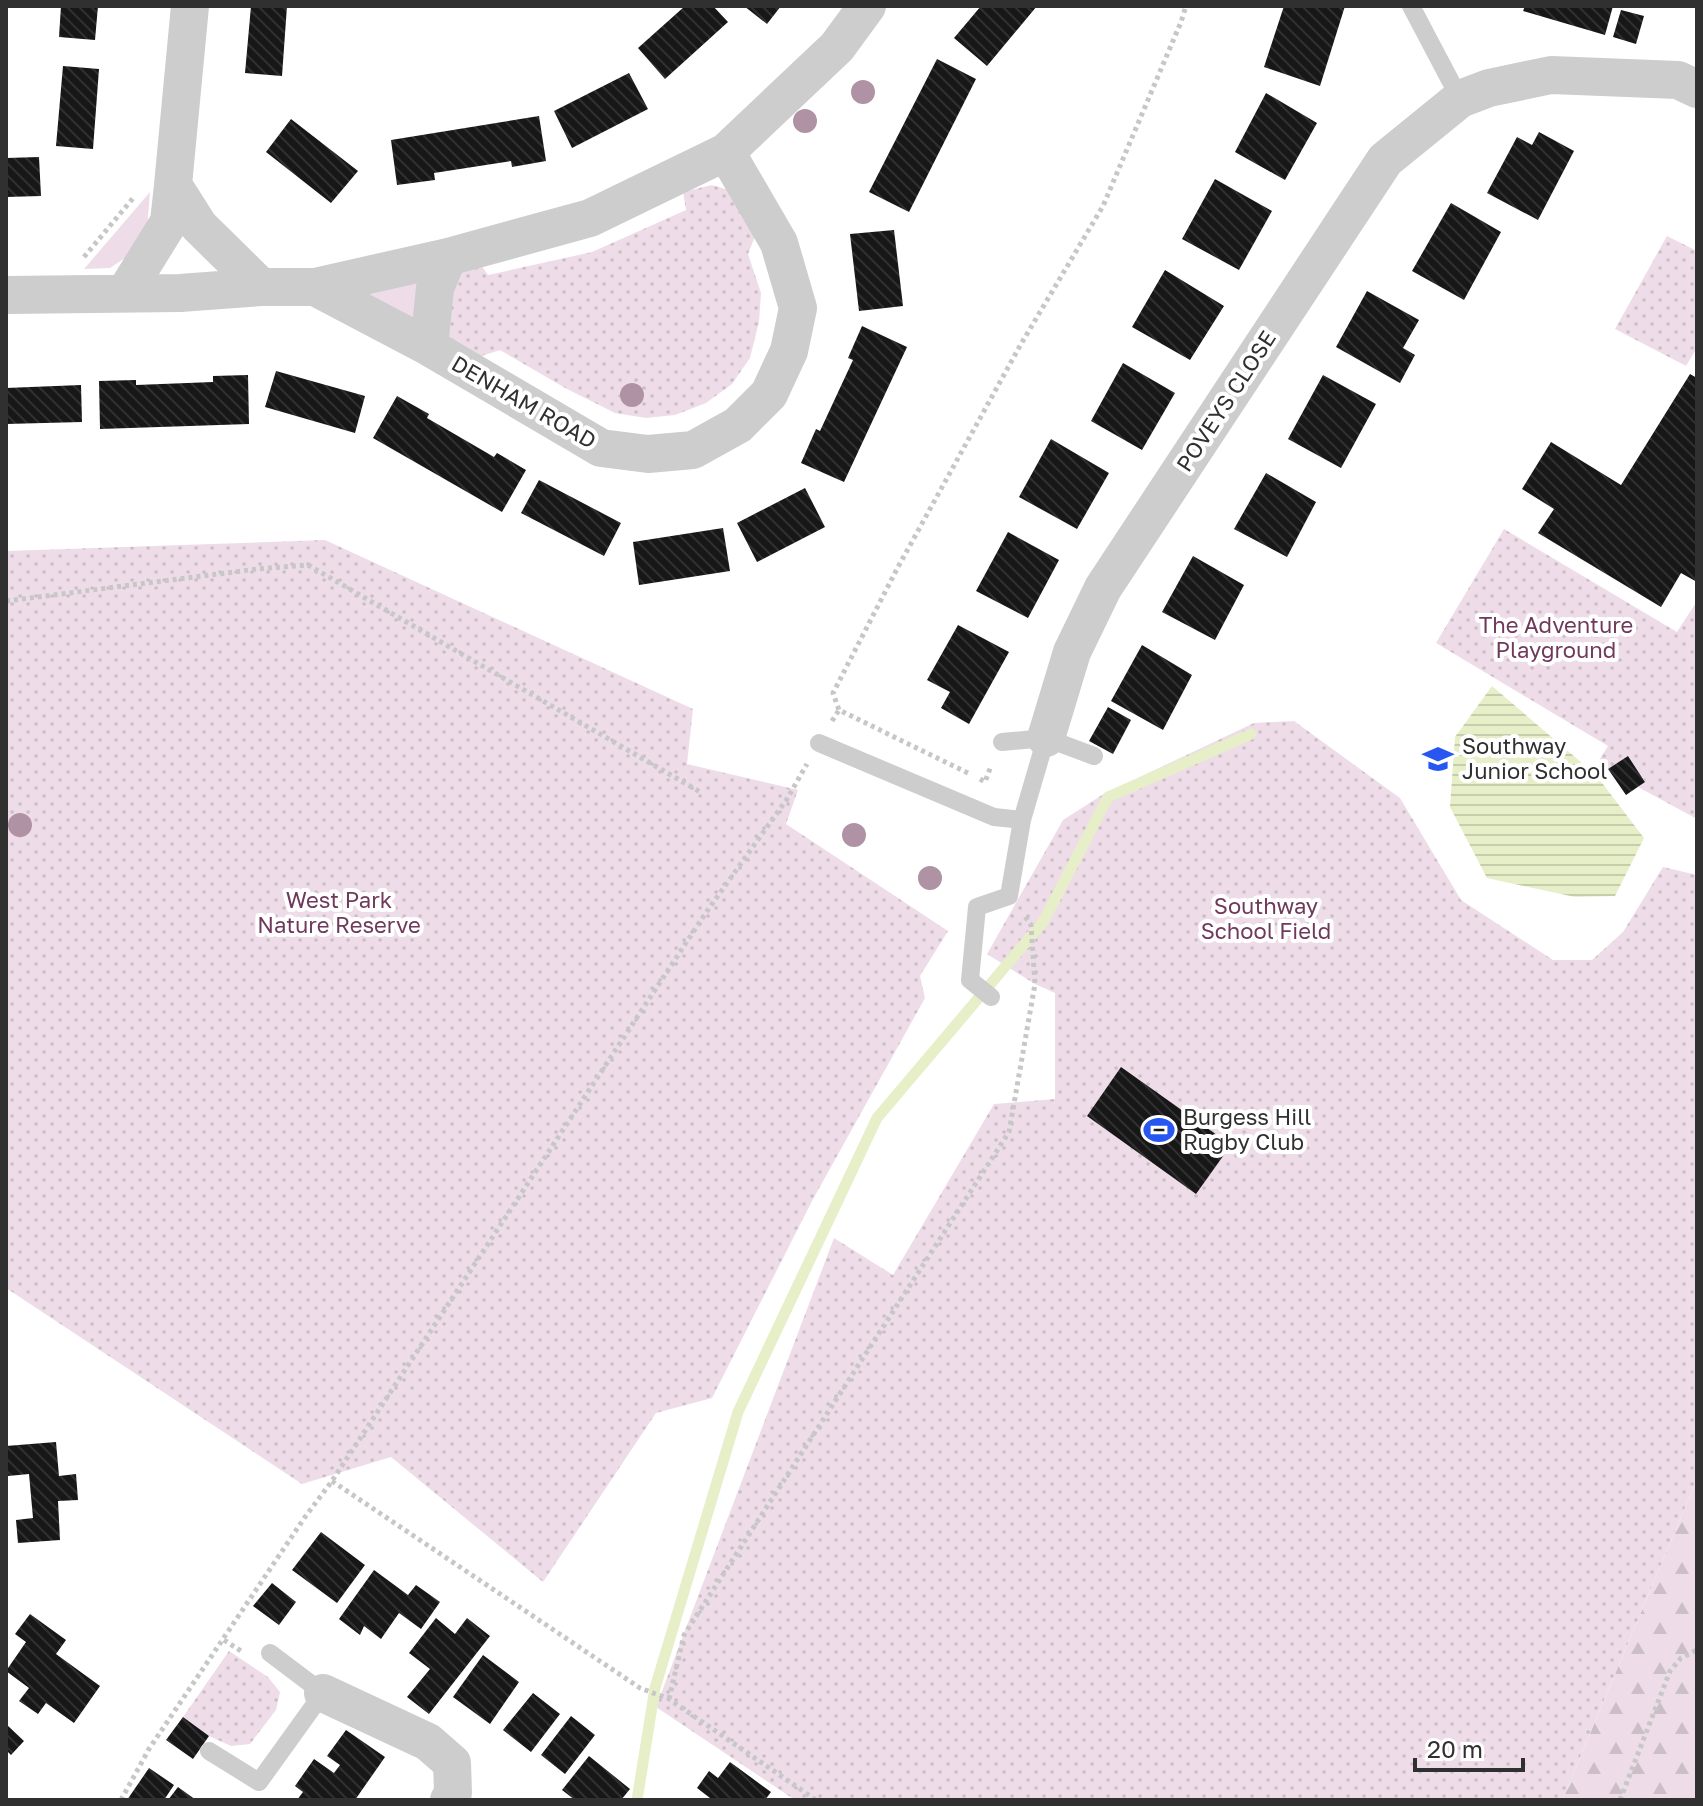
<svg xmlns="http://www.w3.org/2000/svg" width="1703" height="1806" font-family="'Golos Text',sans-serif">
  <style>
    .grass { fill: #eedde8 }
    .forest { fill: url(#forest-firs) }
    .park { fill: url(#park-dots) }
    .water { fill: url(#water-rules) }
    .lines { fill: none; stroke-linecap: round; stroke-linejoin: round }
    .stream { stroke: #e6efc8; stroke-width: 11 }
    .building { fill: url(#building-back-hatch) }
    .path { stroke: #c7c7c7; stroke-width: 5; stroke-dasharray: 4 4; stroke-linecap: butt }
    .service { stroke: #cdcdcd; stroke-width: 18 }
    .minor { stroke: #cdcdcd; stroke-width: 38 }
    .tree { fill: #b092a5 }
    .labels { text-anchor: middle; stroke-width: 8; stroke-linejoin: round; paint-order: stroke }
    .street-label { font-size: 22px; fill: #303030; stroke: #fff }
    .park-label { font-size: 22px; fill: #6f395b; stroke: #fff }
    .poi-label { font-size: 22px; fill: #303030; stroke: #fff; text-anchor: start }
  </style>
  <defs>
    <pattern id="forest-firs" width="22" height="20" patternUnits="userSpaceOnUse" patternTransform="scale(2)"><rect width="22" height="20" fill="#eedde8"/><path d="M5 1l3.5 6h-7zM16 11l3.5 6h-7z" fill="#ccbec7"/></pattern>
    <pattern id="park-dots" width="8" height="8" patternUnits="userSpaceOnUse" patternTransform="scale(2)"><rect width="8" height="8" fill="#eedde8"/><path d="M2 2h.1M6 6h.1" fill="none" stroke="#ccbec7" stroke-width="1.8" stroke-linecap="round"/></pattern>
    <pattern id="water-rules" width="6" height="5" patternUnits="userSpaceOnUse" patternTransform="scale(2)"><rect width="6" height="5" fill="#e6efc8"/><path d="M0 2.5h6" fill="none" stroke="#c6cdac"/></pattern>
    <pattern id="building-back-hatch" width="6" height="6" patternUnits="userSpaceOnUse" patternTransform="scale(2)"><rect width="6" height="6" fill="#171717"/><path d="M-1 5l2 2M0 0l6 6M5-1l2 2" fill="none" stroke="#303030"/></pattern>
  </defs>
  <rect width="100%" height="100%" fill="#fff"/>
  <!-- grass -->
  <path class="grass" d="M 150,192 L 147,229 L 131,254 L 110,268 L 84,269 Z
    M 425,279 L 418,331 L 354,292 Z"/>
  <!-- forest -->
  <path class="forest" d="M 1697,1479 L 1697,1800 L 1562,1800 Z"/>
  <!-- park -->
  <path class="park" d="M 712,185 L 732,191 L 760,224 L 748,254 L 761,293 L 759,322 L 750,358 L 732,384 L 706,403 L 675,415 L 646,418 L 615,413 L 567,389 L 500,350 L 466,361 L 446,343 L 442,314 L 457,274 L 481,265 L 488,275 L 592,252 L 686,210 L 683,192 Z
    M 1667,236 L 1697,251 L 1697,348 L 1686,366 L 1615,329 Z
    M 1504,529 L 1677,632 L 1697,601 L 1697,819 L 1638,787 L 1645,781 L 1628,756 L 1608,769 L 1598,762 L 1608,746 L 1436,643 Z
    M 325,540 L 693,709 L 687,764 L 798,790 L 786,824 L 948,931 L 920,976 L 925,998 L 812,1201 L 712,1398 L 656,1413 L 543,1582 L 391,1457 L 302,1484 L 6,1288 L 6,551 Z
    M 1294,721 L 1400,798 L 1461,900 L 1553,960 L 1592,960 L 1623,932 L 1663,867 L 1697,875 L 1697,1479 L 1562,1800 L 795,1800 L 656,1707 L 834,1238 L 893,1275 L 994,1104 L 1055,1099 L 1055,993 L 1035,984 L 987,954 L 1063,820 L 1102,795 L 1254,723 Z
    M 229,1651 L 268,1677 L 280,1692 L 276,1710 L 250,1744 L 231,1746 L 209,1736 L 183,1717 Z"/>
  <!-- water -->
  <path class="water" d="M 1492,686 L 1596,775 L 1644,838 L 1615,896 L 1575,897 L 1487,878 L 1450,807 L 1455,737 Z"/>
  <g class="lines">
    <!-- stream -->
    <path class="stream" d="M 637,1800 L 655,1688 L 738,1412 L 877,1118 L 1043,922 L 1108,797 L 1251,734"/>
  </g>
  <!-- building -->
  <path class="building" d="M 61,6 L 98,6 L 95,40 L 59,37 Z
    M 251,6 L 287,6 L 282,76 L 245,73 Z
    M 685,6 L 713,6 L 728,22 L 665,79 L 638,48 Z
    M 744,6 L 781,6 L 767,24 Z
    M 981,6 L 1037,6 L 987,66 L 954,38 Z
    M 1284,6 L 1345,6 L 1320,86 L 1264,67 Z
    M 1525,6 L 1613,6 L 1605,35 L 1523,11 Z
    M 1621,10 L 1644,16 L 1636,44 L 1613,37 Z
    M 937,59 L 976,79 L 909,212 L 869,192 Z
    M 63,66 L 99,69 L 93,149 L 56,146 Z
    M 629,73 L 648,109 L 572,148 L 554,111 Z
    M 1266,93 L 1317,123 L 1285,180 L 1235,152 Z
    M 539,116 L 546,161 L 512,167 L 511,161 L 434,173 L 435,180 L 397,185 L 391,140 Z
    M 291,119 L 358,171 L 331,203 L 266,152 Z
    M 1539,132 L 1574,151 L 1538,220 L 1487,193 L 1517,137 L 1532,145 Z
    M 39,157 L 41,196 L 6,197 L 6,158 Z
    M 1215,179 L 1272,211 L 1239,270 L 1182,239 Z
    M 1451,203 L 1501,232 L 1464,300 L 1412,271 Z
    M 894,230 L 903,306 L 859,311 L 850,234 Z
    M 1165,270 L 1224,306 L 1190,360 L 1132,327 Z
    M 1367,291 L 1419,320 L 1403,348 L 1415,355 L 1400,383 L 1336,347 Z
    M 862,326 L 907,347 L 844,482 L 801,463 L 816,429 L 820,431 L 853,360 L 848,358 Z
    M 1123,363 L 1175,393 L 1142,450 L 1091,421 Z
    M 276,371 L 365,396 L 355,433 L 265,407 Z
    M 1690,374 L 1697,378 L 1697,582 L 1681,573 L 1661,607 L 1538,533 L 1554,509 L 1522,489 L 1551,442 L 1621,485 Z
    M 248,375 L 249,424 L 100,429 L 99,381 L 136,380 L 136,385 L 213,382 L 213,376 Z
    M 1323,375 L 1376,404 L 1341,468 L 1288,439 Z
    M 81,385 L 82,422 L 6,424 L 6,388 Z
    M 397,396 L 429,414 L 427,418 L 494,457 L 497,453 L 526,470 L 502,512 L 373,438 Z
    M 1051,439 L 1109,473 L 1077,529 L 1019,497 Z
    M 1266,473 L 1316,502 L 1287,557 L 1234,529 Z
    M 539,480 L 621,523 L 604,556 L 521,513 Z
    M 805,488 L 825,527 L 757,562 L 737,523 Z
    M 723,528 L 730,571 L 639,585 L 633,542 Z
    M 1008,532 L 1059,560 L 1028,618 L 976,591 Z
    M 1193,556 L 1244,585 L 1215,640 L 1162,612 Z
    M 958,625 L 1009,652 L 969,724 L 941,708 L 950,692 L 927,680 Z
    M 1142,645 L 1192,675 L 1163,730 L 1111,701 Z
    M 1108,707 L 1131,720 L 1113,754 L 1089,741 Z
    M 1628,756 L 1645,782 L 1626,795 L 1608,769 Z
    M 1121,1067 L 1231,1145 L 1196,1194 L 1087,1116 Z
    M 56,1442 L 59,1476 L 76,1474 L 78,1500 L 58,1501 L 60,1540 L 18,1543 L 16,1520 L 33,1518 L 29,1474 L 8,1476 L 6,1446 Z
    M 321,1532 L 365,1565 L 337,1603 L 292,1570 Z
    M 374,1570 L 408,1595 L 416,1585 L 440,1602 L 421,1629 L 399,1613 L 381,1639 L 364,1626 L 360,1635 L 339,1619 Z
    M 272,1583 L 296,1602 L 279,1625 L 253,1606 Z
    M 30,1614 L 66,1640 L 56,1654 L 100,1686 L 74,1723 L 46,1703 L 38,1714 L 19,1701 L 29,1688 L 6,1671 L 26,1642 L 15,1634 Z
    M 436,1618 L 455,1634 L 467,1618 L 490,1636 L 429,1714 L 407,1697 L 430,1669 L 409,1653 Z
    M 483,1655 L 519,1682 L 490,1724 L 453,1697 Z
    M 533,1693 L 560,1714 L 531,1752 L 503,1730 Z
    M 571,1716 L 595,1735 L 565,1774 L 541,1755 Z
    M 183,1717 L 209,1736 L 193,1759 L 166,1740 Z
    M 6,1724 L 24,1741 L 11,1755 L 6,1750 Z
    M 346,1730 L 385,1757 L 355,1800 L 297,1800 L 303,1792 L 295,1786 L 314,1759 L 334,1773 L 340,1765 L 327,1756 Z
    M 589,1756 L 630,1789 L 621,1800 L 575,1800 L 562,1790 Z
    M 730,1762 L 771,1792 L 765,1800 L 708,1800 L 710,1798 L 697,1788 L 709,1771 L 718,1778 Z
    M 149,1768 L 174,1785 L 164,1800 L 127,1800 Z
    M 178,1787 L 196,1800 L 168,1800 Z"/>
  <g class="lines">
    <!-- path -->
    <path class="path" d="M 84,257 L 134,197
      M 6,601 L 257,569 L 308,565 L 702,793
      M 832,721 L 839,710
      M 968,773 L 839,710 L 833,693 L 898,567 L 1021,344 L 1103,206 L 1181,22 L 1186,6
      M 980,779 L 985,782 L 991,766
      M 332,1481 L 640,1688 L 669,1699 L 816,1800
      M 224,1640 L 244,1653
      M 669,1699 L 684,1635 L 1009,1132 L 1035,984 L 1031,925 L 1024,915
      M 121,1800 L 149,1749 L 305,1517 L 332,1481 L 705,914 L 787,799 L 807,764
      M 1620,1800 L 1670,1671 L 1681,1658 L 1697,1650"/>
    <!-- service -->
    <path class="service" d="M 1411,6 L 1460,99
      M 1002,742 L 1046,738 L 1094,756
      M 819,743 L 994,817 L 1022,820
      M 991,997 L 970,980 L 977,907 L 1009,896 L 1022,820 L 1046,738
      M 209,1751 L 259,1782 L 323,1693 L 270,1653"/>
    <!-- minor -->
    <path class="minor" d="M 190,6 L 173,185 L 199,226 L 261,287
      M 448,257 L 435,288 L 429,347 L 601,448 L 648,454 L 693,450 L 738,425 L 769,394 L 789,351 L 798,308 L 779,243 L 726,152
      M 315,287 L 429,347
      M 125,293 L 169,222 L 173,185
      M 6,295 L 180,293 L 261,287 L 315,287 L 448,257 L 590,218 L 726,152 L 837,47 L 867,6
      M 1046,738 L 1072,652 L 1103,588 L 1385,160 L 1460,99 L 1489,88 L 1551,75 L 1678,80 L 1697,89
      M 323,1693 L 428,1742 L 452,1763 L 453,1793 L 449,1800"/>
  </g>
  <!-- trees -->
  <g class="tree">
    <circle cx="863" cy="92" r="12"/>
    <circle cx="805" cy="121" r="12"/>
    <circle cx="632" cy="395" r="12"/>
    <circle cx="20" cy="825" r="12"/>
    <circle cx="854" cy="835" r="12"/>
    <circle cx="930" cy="878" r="12"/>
  </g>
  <!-- icons -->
  <defs>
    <g id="school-bare" transform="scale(2.4)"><path d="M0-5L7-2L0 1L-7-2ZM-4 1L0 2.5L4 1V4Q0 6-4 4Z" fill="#2756f1" stroke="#fff" stroke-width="2.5" paint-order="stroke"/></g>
    <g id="stadium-bare" transform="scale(2.4)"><path d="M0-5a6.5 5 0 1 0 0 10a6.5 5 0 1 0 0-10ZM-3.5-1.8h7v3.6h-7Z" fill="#2756f1" stroke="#fff" stroke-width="2.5" paint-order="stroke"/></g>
  </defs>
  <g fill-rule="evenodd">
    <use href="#school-bare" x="1438" y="759"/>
    <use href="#stadium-bare" x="1159" y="1130"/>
  </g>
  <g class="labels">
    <!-- street labels -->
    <g class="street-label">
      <text transform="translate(1226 401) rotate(-57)" y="8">POVEYS CLOSE</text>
      <text transform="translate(524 402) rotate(30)" y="8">DENHAM ROAD</text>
    </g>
    <!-- park labels -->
    <g class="park-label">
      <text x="1556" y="633">The Adventure<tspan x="1556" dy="25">Playground</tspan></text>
      <text x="339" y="908">West Park<tspan x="339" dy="25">Nature Reserve</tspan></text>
      <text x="1266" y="914">Southway<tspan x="1266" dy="25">School Field</tspan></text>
    </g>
    <!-- poi labels -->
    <g class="poi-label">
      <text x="1462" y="754">Southway<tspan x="1462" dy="25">Junior School</tspan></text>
      <text x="1183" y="1125">Burgess Hill<tspan x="1183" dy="25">Rugby Club</tspan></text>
    </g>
  </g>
  <!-- border -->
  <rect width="1703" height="1806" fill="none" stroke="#303030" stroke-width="16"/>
  <!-- scale -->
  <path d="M1415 1758v12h108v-12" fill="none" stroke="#303030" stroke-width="4"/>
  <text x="1427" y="1758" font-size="24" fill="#303030" stroke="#ffffff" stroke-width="6" paint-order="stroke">20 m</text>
</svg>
